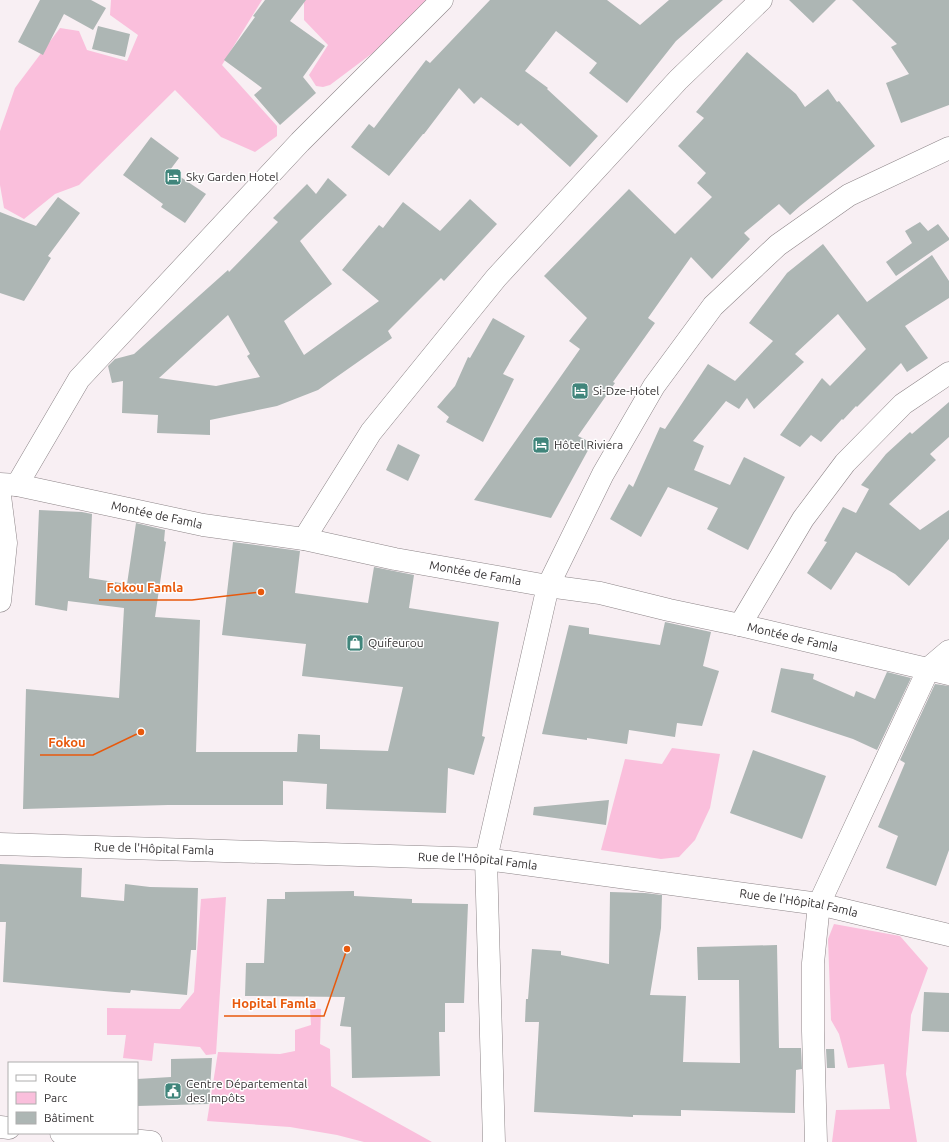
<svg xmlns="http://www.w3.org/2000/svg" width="949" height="1142" font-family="Ubuntu,sans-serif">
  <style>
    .green { fill: #fabfdc }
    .building { fill: #adb6b4; fill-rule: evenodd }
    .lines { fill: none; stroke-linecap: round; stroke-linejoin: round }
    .street-casing { stroke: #8d8588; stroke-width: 23 }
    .secondary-casing { stroke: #8d8588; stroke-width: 23 }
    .street { stroke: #fff; stroke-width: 22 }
    .secondary { stroke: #fff; stroke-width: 22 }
    .labels { text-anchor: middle; stroke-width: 3; stroke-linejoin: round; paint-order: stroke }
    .poi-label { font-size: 12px; fill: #353233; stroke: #fff; text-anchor: start }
    .street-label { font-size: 12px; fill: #353233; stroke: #fff }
    .leader { fill: none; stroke: #e8590c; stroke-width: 1.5 }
    .callout-dot { fill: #e8590c; stroke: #fff; stroke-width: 1.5 }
    .callout-label { font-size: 13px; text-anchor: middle; font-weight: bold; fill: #e8590c; stroke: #fff; stroke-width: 3; stroke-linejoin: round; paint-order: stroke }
  </style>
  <rect width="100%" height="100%" fill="#f8eff3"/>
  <!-- green -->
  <path class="green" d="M 111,0 L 262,0 L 222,65 L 277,126 L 277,136 L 255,152 L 221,137 L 175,90 L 79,185 L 55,194 L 24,219 L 4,208 L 0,185 L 0,131 L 15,88 L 60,28 L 79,31 L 87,50 L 127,61 L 138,35 L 110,15 Z
    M 304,0 L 433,0 L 406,28 L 330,85 L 323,87 L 316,86 L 309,75 L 328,45 L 304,20 Z
    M 672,748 L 720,754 L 710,808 L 695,840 L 679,857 L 661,859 L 601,850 L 625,759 L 662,764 Z
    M 226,897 L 216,1054 L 206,1055 L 200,1047 L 154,1043 L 152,1061 L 123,1058 L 126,1035 L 107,1035 L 107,1008 L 180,1009 L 194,992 L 201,899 Z
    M 834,924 L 900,936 L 928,968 L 911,1015 L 906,1074 L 917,1142 L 832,1142 L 836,1110 L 890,1109 L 884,1064 L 848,1068 L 839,1034 L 831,1020 L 828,939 Z
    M 310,1008 L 321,1009 L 320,1044 L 330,1049 L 331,1086 L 432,1142 L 364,1142 L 337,1135 L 290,1127 L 207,1121 L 218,1052 L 280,1054 L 295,1051 L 295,1030 L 311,1025 Z"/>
  <!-- building -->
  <path class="building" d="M 40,0 L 91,0 L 106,8 L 93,30 L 64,14 L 43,55 L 18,42 Z
    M 265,0 L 306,0 L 290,21 L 325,46 L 303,77 L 316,93 L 280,125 L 254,95 L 262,88 L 224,60 L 255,17 L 253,16 Z
    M 490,0 L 607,0 L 640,25 L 669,0 L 723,0 L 676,41 L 627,103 L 589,73 L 597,63 L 556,31 L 525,71 L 548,88 L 547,89 L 598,136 L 570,167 L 521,123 L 518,126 L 481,97 L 474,104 L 459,88 L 424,134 L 423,134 L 389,176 L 351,147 L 369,124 L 374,128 L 426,60 L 430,63 Z
    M 789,0 L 836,0 L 813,23 Z
    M 852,0 L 949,0 L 949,105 L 901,123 L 886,83 L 909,74 L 891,47 L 897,44 Z
    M 98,26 L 130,34 L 125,57 L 92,49 Z
    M 747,52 L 796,94 L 805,107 L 828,89 L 837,102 L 839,101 L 875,146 L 800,206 L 790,215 L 779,204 L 744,233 L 750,239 L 712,279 L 691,257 L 648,318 L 655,323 L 613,382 L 615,383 L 578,436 L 592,443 L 551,518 L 474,500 L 580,349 L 569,341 L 587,318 L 544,276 L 629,189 L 675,234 L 712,197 L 697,183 L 706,173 L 678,146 L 704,118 L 696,112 Z
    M 151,137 L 179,158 L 170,170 L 206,194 L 185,223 L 161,207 L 163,204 L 123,175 Z
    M 328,178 L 347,195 L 300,241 L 332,284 L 284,321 L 304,355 L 379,301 L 342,270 L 379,225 L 383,228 L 403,202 L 440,231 L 470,199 L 497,224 L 444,281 L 441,278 L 388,331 L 392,338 L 318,390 L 277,406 L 210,420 L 210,435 L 157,433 L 158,415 L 122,413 L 123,381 L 112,383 L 108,366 L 115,359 L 134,354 L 228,270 L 229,272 L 278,222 L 273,218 L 307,184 L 316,194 ZM 228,315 L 250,354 L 247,356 L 260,377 L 216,386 L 159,378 Z
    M 58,197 L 80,213 L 48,256 L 51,258 L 24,301 L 0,293 L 0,212 L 36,226 Z
    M 920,222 L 928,231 L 938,224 L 949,238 L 949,240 L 896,276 L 886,262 L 912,243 L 905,231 Z
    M 823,244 L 867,302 L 932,255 L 949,281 L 949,298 L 905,326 L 928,358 L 907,372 L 901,363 L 857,407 L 856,406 L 843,420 L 842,419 L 821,442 L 811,435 L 800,447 L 780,435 L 822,378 L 830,386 L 866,349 L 838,314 L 795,354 L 804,362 L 754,409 L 747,398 L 739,409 L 726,401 L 693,441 L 704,446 L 694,470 L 730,485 L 744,457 L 785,477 L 748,550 L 707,529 L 718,508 L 668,487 L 641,537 L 610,519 L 629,484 L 633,487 L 660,427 L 665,429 L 708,364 L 735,381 L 773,341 L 749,323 L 787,273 Z
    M 493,318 L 525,336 L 503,374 L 514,379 L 483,442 L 446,422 L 449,417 L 437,407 L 455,386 L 468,357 L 470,358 Z
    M 949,402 L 949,437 L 930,454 L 936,460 L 889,504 L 920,530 L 949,510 L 949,539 L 909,586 L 895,574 L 856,552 L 831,590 L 807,573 L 827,542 L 824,541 L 843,507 L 856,513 L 869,489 L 861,485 L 886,454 L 910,432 L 912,434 Z
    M 398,444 L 420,455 L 408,481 L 386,470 Z
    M 39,510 L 82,512 L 92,514 L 89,578 L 127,584 L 136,523 L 165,530 L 164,541 L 166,542 L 155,617 L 200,620 L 196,752 L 297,752 L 298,734 L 320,735 L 320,749 L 388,751 L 403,687 L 302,676 L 306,644 L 222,635 L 233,542 L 300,551 L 295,593 L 368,603 L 374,567 L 414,575 L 409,608 L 499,622 L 482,736 L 485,737 L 474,775 L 448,768 L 446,813 L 326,809 L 327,784 L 283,781 L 283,805 L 168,805 L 23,809 L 26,689 L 119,698 L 124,608 L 68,601 L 67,611 L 35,605 Z
    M 665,622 L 711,632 L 703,666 L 719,671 L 702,726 L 677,723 L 675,737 L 629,730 L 627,744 L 587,738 L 587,740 L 542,734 L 569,625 L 589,628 L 589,634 L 660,645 Z
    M 781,668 L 814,674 L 813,679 L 854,697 L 856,691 L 875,699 L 887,672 L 911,678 L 877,750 L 853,739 L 771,712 Z
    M 935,684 L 949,686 L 949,850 L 936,886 L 886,868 L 898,836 L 878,827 L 905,763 L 900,760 Z
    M 753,750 L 826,776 L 802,839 L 730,813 Z
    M 609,800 L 606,825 L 533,815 L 534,807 Z
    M 0,864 L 82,868 L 81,897 L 124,901 L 125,884 L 150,887 L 198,888 L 196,950 L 191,950 L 187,995 L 131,990 L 130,993 L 115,992 L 3,982 L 6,922 L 0,922 Z
    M 354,891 L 354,896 L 412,899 L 412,903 L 468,904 L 464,1003 L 445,1003 L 445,1032 L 439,1032 L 440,1076 L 352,1078 L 351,1027 L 340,1026 L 345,997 L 245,996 L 246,963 L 264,963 L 267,899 L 285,899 L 285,892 Z
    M 610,892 L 645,893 L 662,895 L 661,928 L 650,995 L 686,996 L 683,1062 L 740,1063 L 739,980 L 698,980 L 697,947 L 777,945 L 779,1048 L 801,1048 L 802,1069 L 796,1070 L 795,1113 L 681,1110 L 681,1116 L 633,1115 L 633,1117 L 534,1112 L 539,1022 L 525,1022 L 526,999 L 528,999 L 532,949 L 561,951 L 561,955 L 609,964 Z
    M 924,992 L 949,993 L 949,1032 L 922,1031 Z
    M 826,1049 L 834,1049 L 835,1068 L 827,1068 Z
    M 212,1058 L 209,1104 L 137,1106 L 137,1079 L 171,1077 L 171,1059 Z"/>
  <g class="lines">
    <!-- street casing -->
    <g class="street-casing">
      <g id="street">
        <path d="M 17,485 L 79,379 L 300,142 L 442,0"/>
        <path d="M 0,496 L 6,543 L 0,601"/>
        <path d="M 304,539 L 371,432 L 496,278 L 678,80 L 761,0"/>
        <path d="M 740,625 L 803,519 L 845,463 L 903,404 L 949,373"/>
        <path id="s1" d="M 0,844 L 486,859 L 819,904 L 949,935"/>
        <path d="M 0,1127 L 9,1128"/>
        <path d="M 61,1133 L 151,1142"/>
        <path d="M 494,1142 L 486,859 L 548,586 L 603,474 L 654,386 L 713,306 L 778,245 L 849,195 L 949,148"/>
        <path d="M 816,1142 L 813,1031 L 813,963 L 819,904 L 929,668 L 949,651"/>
      </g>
    </g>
    <!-- secondary casing -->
    <g class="secondary-casing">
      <g id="secondary">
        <path id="s2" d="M 0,484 L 17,485 L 203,525 L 304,539 L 395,559 L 548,586 L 600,593 L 669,610 L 740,625 L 949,674"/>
      </g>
    </g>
    <!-- street -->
    <use href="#street" class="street"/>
    <!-- secondary -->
    <use href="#secondary" class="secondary"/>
  </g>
  <!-- icons -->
  <defs>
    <g id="hotel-square" transform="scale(0.9)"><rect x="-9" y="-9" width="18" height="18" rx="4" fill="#40857b" stroke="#fff"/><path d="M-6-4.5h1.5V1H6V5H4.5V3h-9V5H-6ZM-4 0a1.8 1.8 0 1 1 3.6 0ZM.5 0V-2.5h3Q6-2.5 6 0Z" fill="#fff"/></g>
    <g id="shop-square" transform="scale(0.9)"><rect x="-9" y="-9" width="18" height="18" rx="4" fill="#40857b" stroke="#fff"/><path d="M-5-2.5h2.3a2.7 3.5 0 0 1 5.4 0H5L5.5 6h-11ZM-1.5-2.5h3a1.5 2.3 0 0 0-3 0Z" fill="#fff"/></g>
    <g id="civic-square" transform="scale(0.9)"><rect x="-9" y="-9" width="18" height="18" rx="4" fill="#40857b" stroke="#fff"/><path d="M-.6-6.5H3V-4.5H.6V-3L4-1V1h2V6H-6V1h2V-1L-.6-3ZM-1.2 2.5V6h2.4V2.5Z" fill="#fff"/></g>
  </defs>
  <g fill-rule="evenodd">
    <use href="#hotel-square" x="173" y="177"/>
    <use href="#hotel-square" x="580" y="391"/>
    <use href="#hotel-square" x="541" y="445"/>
    <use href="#shop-square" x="355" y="643"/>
    <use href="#civic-square" x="173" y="1091"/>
  </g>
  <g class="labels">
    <!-- poi labels -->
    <g class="poi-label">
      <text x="186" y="181">Sky Garden Hotel</text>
      <text x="593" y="395">Si-Dze-Hotel</text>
      <text x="554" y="449">Hôtel Riviera</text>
      <text x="368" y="647">Quifeurou</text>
      <text x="186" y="1088">Centre Départemental<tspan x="186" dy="14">des Impôts</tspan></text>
    </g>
    <!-- street labels -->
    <g class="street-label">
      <text dy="4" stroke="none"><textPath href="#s2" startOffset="160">Montée de Famla</textPath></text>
      <text dy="4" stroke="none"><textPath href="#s2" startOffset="484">Montée de Famla</textPath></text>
      <text dy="4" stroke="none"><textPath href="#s2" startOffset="808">Montée de Famla</textPath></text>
      <text dy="4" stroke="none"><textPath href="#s1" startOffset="154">Rue de l'Hôpital Famla</textPath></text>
      <text dy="4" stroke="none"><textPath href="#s1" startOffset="478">Rue de l'Hôpital Famla</textPath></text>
      <text dy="4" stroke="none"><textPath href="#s1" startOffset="802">Rue de l'Hôpital Famla</textPath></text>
    </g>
  </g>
  <!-- callouts -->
  <path class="leader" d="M261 592L192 600H99M141 732L93 755H40M347 949L324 1016H224"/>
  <g class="callout-dot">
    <circle cx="261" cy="592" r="4"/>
    <circle cx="141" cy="732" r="4"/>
    <circle cx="347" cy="949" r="4"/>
  </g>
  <g class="callout-label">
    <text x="145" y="592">Fokou Famla</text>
    <text x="67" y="747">Fokou</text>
    <text x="274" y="1008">Hopital Famla</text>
  </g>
  <!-- legend -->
  <rect x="8" y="1062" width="130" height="72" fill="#ffffff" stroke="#aeadad"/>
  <rect x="16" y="1075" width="20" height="6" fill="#ffffff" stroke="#aeadad"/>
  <text x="44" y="1082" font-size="12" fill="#353233">Route</text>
  <rect x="16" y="1092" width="20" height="12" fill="#fabfdc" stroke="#aeadad"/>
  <text x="44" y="1102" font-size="12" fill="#353233">Parc</text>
  <rect x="16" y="1112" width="20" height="12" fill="#adb6b4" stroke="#aeadad"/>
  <text x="44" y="1122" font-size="12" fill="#353233">Bâtiment</text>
</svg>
